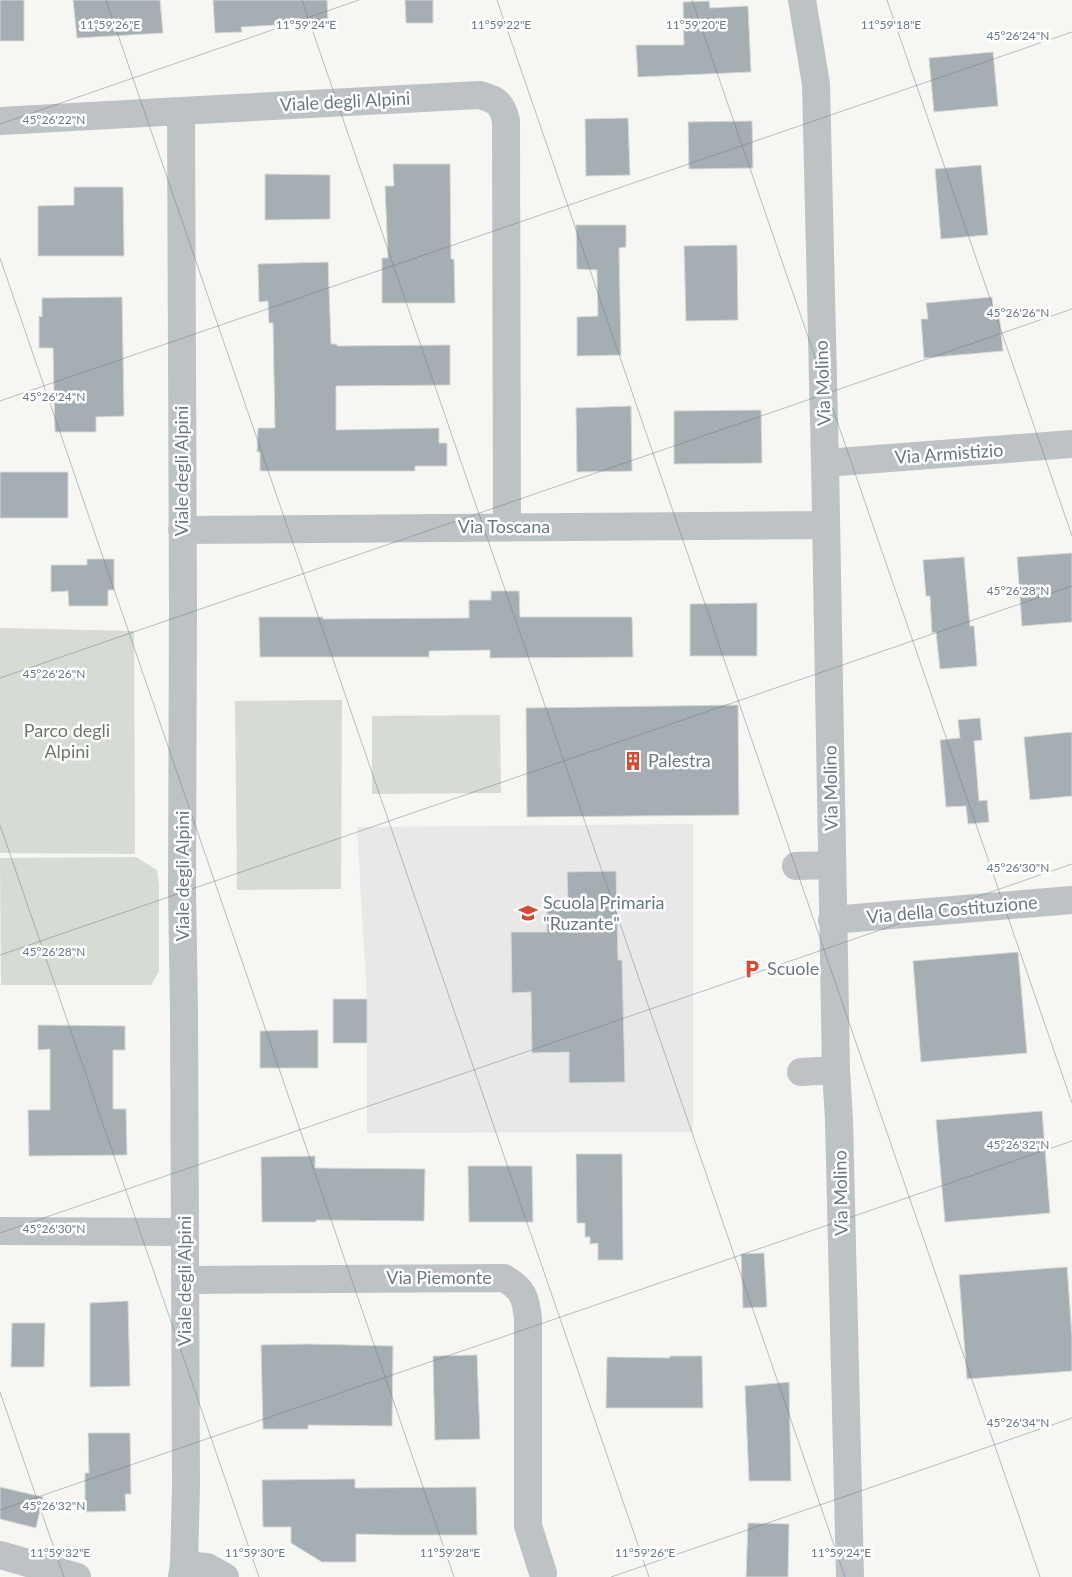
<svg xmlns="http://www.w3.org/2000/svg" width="1072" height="1577" font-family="Lato,sans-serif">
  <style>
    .built { fill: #e7e8e7 }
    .green { fill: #d6dbd3 }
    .building { fill: #a5aeb2; stroke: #d8d8d6 }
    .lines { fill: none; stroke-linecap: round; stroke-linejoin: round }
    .minor { stroke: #bdc2c5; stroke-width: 28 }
    .ticks { fill: none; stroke: #677982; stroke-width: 1; stroke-opacity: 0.45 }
    .labels { text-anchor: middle; stroke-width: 5; stroke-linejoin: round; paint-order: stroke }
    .street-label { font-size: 18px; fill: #677982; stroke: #fff }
    .park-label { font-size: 18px; fill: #6b7a66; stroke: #fff }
    .poi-label { font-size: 18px; fill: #677982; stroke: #fff; text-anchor: start }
    .ticks-label { font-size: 12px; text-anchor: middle; fill: #677982; stroke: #fff; stroke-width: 5; stroke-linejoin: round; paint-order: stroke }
  </style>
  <rect width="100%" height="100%" fill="#f6f6f3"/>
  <!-- built -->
  <path class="built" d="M 693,824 L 693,1132 L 367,1133 L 367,999 L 357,827 Z"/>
  <!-- green -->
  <path class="green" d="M 0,628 L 134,631 L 135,854 L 0,853 Z
    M 342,700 L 341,889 L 237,890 L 235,701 Z
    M 500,715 L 501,793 L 372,794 L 372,716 Z
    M 136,857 L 157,870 L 159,885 L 159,971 L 151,985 L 1,985 L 0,858 Z"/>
  <!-- building -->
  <path class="building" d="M 0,0 L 24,0 L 24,41 L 0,41 Z
    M 73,0 L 160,0 L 163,33 L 77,38 Z
    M 213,0 L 327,0 L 328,22 L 241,27 L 242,32 L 215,33 Z
    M 405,0 L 433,0 L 433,23 L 406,23 Z
    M 709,1 L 710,8 L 748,6 L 751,72 L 638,77 L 636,45 L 684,45 L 683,2 Z
    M 993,52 L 998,106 L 934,112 L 929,58 Z
    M 628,118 L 630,175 L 586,176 L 585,119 Z
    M 752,121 L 753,168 L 689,169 L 688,122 Z
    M 393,164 L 450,164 L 451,259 L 454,259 L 455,303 L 382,303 L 382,258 L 388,258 L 385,186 L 394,186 Z
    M 981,165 L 988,235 L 941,239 L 935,169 Z
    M 265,174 L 330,175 L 330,219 L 265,220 Z
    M 74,187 L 123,187 L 124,256 L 38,256 L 38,206 L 74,205 Z
    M 576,225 L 626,225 L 626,247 L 619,248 L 621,355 L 577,356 L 577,317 L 598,316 L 597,270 L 577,269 Z
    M 737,245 L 738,320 L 686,321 L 684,246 Z
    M 328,262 L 331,344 L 337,344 L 337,346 L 450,345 L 450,385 L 336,386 L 336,430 L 439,428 L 439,443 L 447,443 L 447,466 L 415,466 L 415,471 L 260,471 L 260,452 L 257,452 L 258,428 L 275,428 L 273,323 L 269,323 L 268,301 L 259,302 L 258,264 Z
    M 122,297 L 124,416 L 96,417 L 96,432 L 55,432 L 53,348 L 39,348 L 39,316 L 42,317 L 42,298 Z
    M 992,297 L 993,314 L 999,313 L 1003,351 L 924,358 L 921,319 L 928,319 L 926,303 Z
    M 631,406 L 632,471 L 577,472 L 576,408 Z
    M 761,410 L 762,463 L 674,464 L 674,411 Z
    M 0,472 L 68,472 L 68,518 L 0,518 Z
    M 1072,553 L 1072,622 L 1022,626 L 1017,557 Z
    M 964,557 L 970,626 L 974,626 L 977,666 L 940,669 L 936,632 L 932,633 L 930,596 L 926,596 L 923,560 Z
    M 87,559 L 114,559 L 114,590 L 108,590 L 108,606 L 69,606 L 68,591 L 51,592 L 51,565 L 87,565 Z
    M 491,591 L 519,591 L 520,617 L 632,617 L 633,657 L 490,658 L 490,650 L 429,651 L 429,657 L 260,657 L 259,617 L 323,617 L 323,619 L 469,618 L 469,600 L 491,600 Z
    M 757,603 L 757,656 L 690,656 L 690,604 Z
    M 738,705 L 739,815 L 527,817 L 526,708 Z
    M 980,718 L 982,740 L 974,741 L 979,801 L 987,800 L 989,822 L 968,824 L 966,806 L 946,807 L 940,740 L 960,738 L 958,720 Z
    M 1072,732 L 1072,796 L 1030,800 L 1024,737 Z
    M 616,871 L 618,960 L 622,960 L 625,1082 L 569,1083 L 569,1052 L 532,1053 L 531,992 L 512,993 L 511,932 L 547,932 L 547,902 L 568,902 L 567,872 Z
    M 1018,952 L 1027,1053 L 921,1062 L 913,961 Z
    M 333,999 L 367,999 L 367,1043 L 333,1043 Z
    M 38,1025 L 125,1026 L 125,1050 L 113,1050 L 113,1109 L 126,1109 L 127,1155 L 29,1156 L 28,1110 L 50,1110 L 50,1049 L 38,1050 Z
    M 318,1030 L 318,1068 L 260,1068 L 260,1031 Z
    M 1042,1111 L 1050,1213 L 945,1222 L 936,1120 Z
    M 576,1154 L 622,1154 L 623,1260 L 598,1260 L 598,1243 L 590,1244 L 590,1237 L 585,1237 L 585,1223 L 577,1223 Z
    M 315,1156 L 315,1168 L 425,1169 L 424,1221 L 316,1220 L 316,1222 L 262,1222 L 261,1157 Z
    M 468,1166 L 532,1166 L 533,1222 L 469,1222 Z
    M 764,1253 L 767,1307 L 743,1308 L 741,1254 Z
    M 1067,1267 L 1072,1336 L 1072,1371 L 967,1379 L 959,1275 Z
    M 128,1301 L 130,1386 L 90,1387 L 90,1303 Z
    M 12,1323 L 45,1323 L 44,1367 L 11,1367 Z
    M 307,1344 L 393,1346 L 392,1426 L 308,1425 L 308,1429 L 263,1429 L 261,1345 Z
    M 477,1355 L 480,1439 L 435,1440 L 433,1356 Z
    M 670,1356 L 702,1356 L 703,1408 L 606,1408 L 607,1357 L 670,1358 Z
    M 789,1382 L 791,1481 L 749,1481 L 745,1386 Z
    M 88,1433 L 130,1433 L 131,1494 L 125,1494 L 126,1511 L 85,1512 L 85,1473 L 89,1473 Z
    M 355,1479 L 355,1488 L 476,1487 L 477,1535 L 397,1535 L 356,1534 L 356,1562 L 322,1562 L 291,1543 L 291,1527 L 263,1527 L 262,1480 Z
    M 0,1487 L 43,1497 L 36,1528 L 0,1519 Z
    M 748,1523 L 789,1524 L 788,1577 L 746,1577 Z"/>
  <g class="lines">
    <!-- minor -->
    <path class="minor" d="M 802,0 L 816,84 L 825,463 L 836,1070 L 839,1120 L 850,1577
      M 0,121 L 181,111
      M 825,463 L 1072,444
      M 182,530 L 826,525
      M 796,866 L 832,865
      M 832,920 L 1072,900
      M 801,1072 L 836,1070
      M 0,1231 L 185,1232
      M 185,1280 L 504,1278 C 523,1289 526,1298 528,1319 L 528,1526 L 543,1573
      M 0,1555 L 77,1577
      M 184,1565 L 207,1567 L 225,1577
      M 182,1577 L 184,1565 L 186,1486 L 184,1011 L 182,890 L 183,608 L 181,111 L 479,95 C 496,99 502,103 506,121 L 507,527"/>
  </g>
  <!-- ticks -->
  <path class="ticks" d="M 106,0 L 649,1577M 302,0 L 845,1577M 497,0 L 1040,1577M 692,0 L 1072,1103M 887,0 L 1072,536M 0,124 L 359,0M 0,258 L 454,1577M 0,401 L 1072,32M 0,678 L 1072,309M 0,825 L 259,1577M 0,955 L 1072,586M 0,1233 L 1072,864M 0,1392 L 64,1577M 0,1510 L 1072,1141M 611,1577 L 1072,1418"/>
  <!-- icons -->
  <defs>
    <g id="building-bare" transform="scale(1.5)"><path d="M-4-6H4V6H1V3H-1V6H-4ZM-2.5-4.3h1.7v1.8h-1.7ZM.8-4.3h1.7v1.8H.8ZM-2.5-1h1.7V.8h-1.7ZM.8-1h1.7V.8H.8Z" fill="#d84b32" stroke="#fff" stroke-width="2.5" paint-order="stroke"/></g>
    <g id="school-bare" transform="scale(1.5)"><path d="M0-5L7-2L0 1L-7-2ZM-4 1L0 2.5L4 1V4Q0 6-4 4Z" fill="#d84b32" stroke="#fff" stroke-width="2.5" paint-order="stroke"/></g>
    <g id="parking-bare" transform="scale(1.5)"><path d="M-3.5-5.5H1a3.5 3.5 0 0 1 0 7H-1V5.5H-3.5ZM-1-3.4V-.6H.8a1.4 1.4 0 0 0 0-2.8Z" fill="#d84b32" stroke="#fff" stroke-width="2.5" paint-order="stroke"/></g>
  </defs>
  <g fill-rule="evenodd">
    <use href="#building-bare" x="633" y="761"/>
    <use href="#school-bare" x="528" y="913"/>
    <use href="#parking-bare" x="752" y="969"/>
  </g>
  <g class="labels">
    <!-- street labels -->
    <g class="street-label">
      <text transform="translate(345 102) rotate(-3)" y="6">Viale degli Alpini</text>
      <text transform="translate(823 383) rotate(-92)" y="6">Via Molino</text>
      <text transform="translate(949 454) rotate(-4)" y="6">Via Armistizio</text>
      <text transform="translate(182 471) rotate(-90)" y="6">Viale degli Alpini</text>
      <text x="504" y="533">Via Toscana</text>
      <text transform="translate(831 788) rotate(-91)" y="6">Via Molino</text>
      <text transform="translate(183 876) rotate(-90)" y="6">Viale degli Alpini</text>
      <text transform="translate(952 910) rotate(-5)" y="6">Via della Costituzione</text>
      <text transform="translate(841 1193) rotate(-91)" y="6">Via Molino</text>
      <text x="439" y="1284">Via Piemonte</text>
      <text transform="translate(185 1281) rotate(-90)" y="6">Viale degli Alpini</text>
    </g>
    <!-- park labels -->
    <g class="park-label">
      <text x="67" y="737">Parco degli<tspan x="67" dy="21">Alpini</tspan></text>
    </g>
    <!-- poi labels -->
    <g class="poi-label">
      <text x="648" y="767">Palestra</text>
      <text x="543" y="909">Scuola Primaria<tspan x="543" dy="21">"Ruzante"</tspan></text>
      <text x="767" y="975">Scuole</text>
    </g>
  </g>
  <g class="ticks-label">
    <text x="501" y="29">11°59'22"E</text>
    <text x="110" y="29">11°59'26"E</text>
    <text x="306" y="29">11°59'24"E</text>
    <text x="696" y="29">11°59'20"E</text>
    <text x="891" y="29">11°59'18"E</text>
    <text x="1018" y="40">45°26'24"N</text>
    <text x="54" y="124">45°26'22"N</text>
    <text x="1018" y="317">45°26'26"N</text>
    <text x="54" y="401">45°26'24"N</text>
    <text x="1018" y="595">45°26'28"N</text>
    <text x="54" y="678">45°26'26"N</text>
    <text x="1018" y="872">45°26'30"N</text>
    <text x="54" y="956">45°26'28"N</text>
    <text x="1018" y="1149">45°26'32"N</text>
    <text x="54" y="1233">45°26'30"N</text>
    <text x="1018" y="1427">45°26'34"N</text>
    <text x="54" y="1510">45°26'32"N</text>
    <text x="60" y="1557">11°59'32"E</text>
    <text x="255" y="1557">11°59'30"E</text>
    <text x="450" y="1557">11°59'28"E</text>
    <text x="645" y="1557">11°59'26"E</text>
    <text x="841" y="1557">11°59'24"E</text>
  </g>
</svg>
